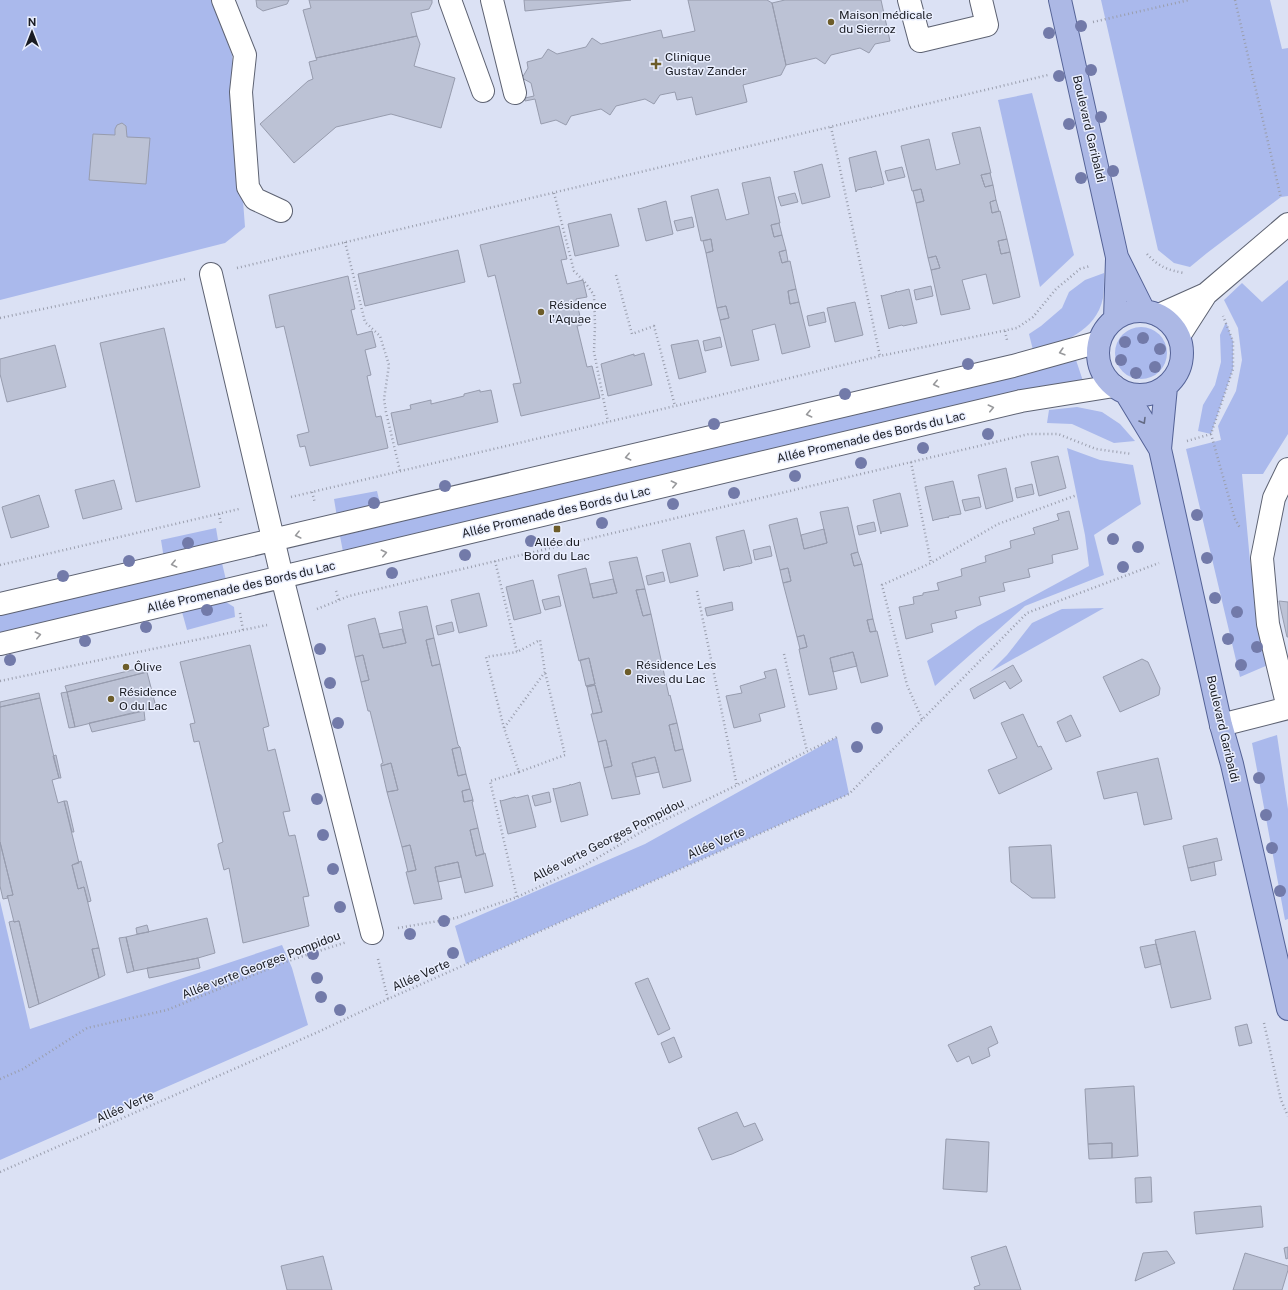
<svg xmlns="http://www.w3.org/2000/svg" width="1288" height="1290" font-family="'Public Sans',sans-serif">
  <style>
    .green { fill: #aab9ec }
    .building { fill: #bcc2d5; stroke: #979cae }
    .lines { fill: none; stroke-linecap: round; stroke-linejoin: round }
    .minor-casing { stroke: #5d6272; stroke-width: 24 }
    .major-casing { stroke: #546296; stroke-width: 24 }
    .path { stroke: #9a9ead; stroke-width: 2.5; stroke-dasharray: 1 3; stroke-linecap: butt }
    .minor { stroke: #fff; stroke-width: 22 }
    .major { stroke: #acb8e5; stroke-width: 22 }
    .tree { fill: #727aa9 }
    .oneway { stroke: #98999c }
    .oneway2 { stroke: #636a84 }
    .poi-dot { fill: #6d5d2a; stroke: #e9eefe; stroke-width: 1.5 }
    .labels { text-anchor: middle; stroke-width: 3; stroke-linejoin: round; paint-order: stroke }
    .poi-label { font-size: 12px; fill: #1a1c23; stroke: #e9eefe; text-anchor: start }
    .street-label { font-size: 12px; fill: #1a1c23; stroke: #e9eefe }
  </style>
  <rect width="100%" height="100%" fill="#dbe1f4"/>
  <!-- green -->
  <path class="green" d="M 0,0 L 212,0 L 232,55 L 245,227 L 225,243 L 0,300 Z
    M 1101,0 L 1270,0 L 1282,49 L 1288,48 L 1288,196 L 1281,197 L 1207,253 L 1190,267 L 1174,263 L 1158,250 Z
    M 1032,93 L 1074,255 L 1040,287 L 998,100 Z
    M 1104,273 C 1104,281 1104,290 1103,298 C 1096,332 1062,342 1034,354 L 1029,334 L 1041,326 L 1062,308 L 1069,292 L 1085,280 Z
    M 1288,280 L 1288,434 L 1263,474 L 1242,474 L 1250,561 L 1268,665 L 1240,677 L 1186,449 L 1221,440 L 1218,426 L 1236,391 L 1242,360 L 1238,328 L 1224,300 L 1242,283 L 1262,302 Z
    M 1226,322 L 1233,341 L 1233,369 L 1211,434 L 1198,431 L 1203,405 L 1215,385 L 1221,362 L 1220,335 Z
    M1115 353a26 26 0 1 1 52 0a26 26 0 1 1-52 0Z
    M 1076,360 L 1083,381 L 344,557 L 340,536 Z
    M 1077,407 L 1102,412 L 1120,424 L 1135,441 L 1114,443 L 1072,424 L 1047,423 L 1049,410 Z
    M 1067,448 L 1100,460 L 1133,465 L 1141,504 L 1094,535 L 1104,575 L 1025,606 L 935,686 L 927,661 L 978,626 L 1089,566 L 1085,535 Z
    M 377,491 L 381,508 L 337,517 L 334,499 Z
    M 216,528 L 218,540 L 212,547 L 164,559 L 161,540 Z
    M 222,563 L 226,580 L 0,634 L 0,615 Z
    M 226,602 L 234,607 L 235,617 L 187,630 L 182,612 Z
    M 1104,608 L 990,672 L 1007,655 L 1032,623 L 1062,609 Z
    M 1277,735 L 1288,809 L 1288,919 L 1285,920 L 1252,743 Z
    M 837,737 L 849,794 L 466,964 L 455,926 L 645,844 Z
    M 0,901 L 30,1029 L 282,945 L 292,968 L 308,1025 L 0,1160 Z"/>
  <!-- building -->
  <path class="building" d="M 256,0 L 289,0 L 287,4 L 263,11 L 257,7 Z
    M 309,0 L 432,0 L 432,3 L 429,9 L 411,13 L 417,36 L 316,58 L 303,10 L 311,8 Z
    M 524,0 L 631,0 L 525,11 Z
    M 688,0 L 767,0 L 772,3 L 786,65 L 781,75 L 743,85 L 747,102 L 696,115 L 692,97 L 677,100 L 675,92 L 660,95 L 654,104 L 645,99 L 616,106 L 610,115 L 601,109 L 571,116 L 566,125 L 556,120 L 541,124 L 535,99 L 525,101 L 525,98 L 534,96 L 531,83 L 522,78 L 528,68 L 527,62 L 542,58 L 548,49 L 557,54 L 586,47 L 592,38 L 601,44 L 661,30 L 663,38 L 695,31 Z
    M 785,0 L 881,0 L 890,41 L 875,44 L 869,53 L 860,48 L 831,55 L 825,64 L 816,58 L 786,65 L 772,3 Z
    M 417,36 L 420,44 L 414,66 L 455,78 L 441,128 L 391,114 L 336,127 L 294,163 L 260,124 L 308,81 L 313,79 L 309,62 L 317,60 L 316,58 Z
    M 122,123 L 126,126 L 127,137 L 150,138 L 146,184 L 89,180 L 93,134 L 115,135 L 115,129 L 117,125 Z
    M 980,127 L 991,173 L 981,175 L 985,187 L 993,185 L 996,200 L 990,202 L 992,213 L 1000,211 L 1007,239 L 998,241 L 1001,254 L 1010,252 L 1020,297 L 993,304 L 986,274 L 962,280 L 970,309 L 941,315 L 931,270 L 940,268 L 936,256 L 928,258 L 916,203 L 924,201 L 921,189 L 912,191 L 901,146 L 929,139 L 936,170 L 960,164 L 952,133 Z
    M 876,151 L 884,184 L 872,187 L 871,188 L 871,187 L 857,190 L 856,192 L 849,158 Z
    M 822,164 L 830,197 L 802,204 L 794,171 L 795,172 Z
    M 902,167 L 905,177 L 888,181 L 885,171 Z
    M 990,173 L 993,185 L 985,187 L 981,175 Z
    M 770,177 L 780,223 L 771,225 L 774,237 L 782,235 L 786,250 L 779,252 L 782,263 L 790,261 L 796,289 L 788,291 L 790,304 L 799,302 L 810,347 L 782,354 L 775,324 L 752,330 L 759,360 L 731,366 L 720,320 L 729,318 L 726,306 L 717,308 L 706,253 L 713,251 L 711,239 L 701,241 L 691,196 L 718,189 L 726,220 L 749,214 L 742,183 Z
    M 921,189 L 924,201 L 916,203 L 913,191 Z
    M 795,193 L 798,202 L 781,206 L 778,197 Z
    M 996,200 L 999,211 L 992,213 L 990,202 Z
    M 666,201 L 673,234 L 646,241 L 638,208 L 639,209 Z
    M 611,214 L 619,246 L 575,256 L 568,224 Z
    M 692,217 L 694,227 L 677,231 L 674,221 Z
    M 779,223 L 782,235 L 774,237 L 771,225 Z
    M 559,226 L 567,259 L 561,260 L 567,284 L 583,280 L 587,297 L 576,299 L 582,325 L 577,326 L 587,367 L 592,366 L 600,398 L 521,416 L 513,384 L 521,383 L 495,275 L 488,277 L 480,245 Z
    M 711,239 L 713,251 L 706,253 L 703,241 Z
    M 1007,239 L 1010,252 L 1001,254 L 998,241 Z
    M 458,250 L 465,282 L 365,306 L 358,274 Z
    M 786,250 L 788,261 L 782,263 L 779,252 Z
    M 936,256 L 940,268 L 931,270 L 928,258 Z
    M 348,276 L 355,309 L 351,310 L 357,335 L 372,331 L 376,347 L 365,350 L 371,375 L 367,376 L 376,417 L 381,416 L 388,448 L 310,466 L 305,446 L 300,447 L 297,435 L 309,432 L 284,326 L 276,328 L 269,295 Z
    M 931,286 L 933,296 L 916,300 L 914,290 Z
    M 796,289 L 799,302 L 790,304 L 788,291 Z
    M 909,289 L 917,323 L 903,326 L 902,325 L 890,328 L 889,329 L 881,295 L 882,296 L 896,292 L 896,291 L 897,292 Z
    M 855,302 L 863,335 L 835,342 L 827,308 Z
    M 726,306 L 729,318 L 720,320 L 717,308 Z
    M 824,312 L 826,322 L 809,326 L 807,316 Z
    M 164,328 L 200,487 L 136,502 L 100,343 Z
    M 720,337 L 722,347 L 705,351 L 703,341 Z
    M 698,340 L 706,372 L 679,379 L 671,345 Z
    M 55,345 L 66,387 L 7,402 L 0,374 L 0,359 Z
    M 644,353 L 652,385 L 608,396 L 601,364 L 634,354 L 634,356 Z
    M 480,390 L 480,392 L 491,390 L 498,422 L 398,445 L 391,413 L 411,409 L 410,405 L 431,400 L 431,404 L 464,396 L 464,394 Z
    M 1058,456 L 1066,488 L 1039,496 L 1031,462 Z
    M 1006,468 L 1013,501 L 986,509 L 978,475 Z
    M 114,480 L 122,509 L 83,519 L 75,490 Z
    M 953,481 L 961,514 L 949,516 L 948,518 L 948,517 L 934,520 L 933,521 L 925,487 Z
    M 1032,484 L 1034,494 L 1017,498 L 1015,488 Z
    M 900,493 L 908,526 L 881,532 L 881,534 L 873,500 Z
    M 39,495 L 49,527 L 11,538 L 2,507 Z
    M 979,497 L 981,507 L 965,511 L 962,500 Z
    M 848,507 L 858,552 L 851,554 L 854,566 L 862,564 L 873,619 L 867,620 L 870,632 L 877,631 L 888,676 L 861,683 L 853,652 L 830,658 L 837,689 L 809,695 L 799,649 L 807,647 L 804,635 L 797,637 L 783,583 L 791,581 L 788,568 L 780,570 L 769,525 L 797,518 L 804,549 L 827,543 L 820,512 Z
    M 1069,511 L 1078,549 L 1052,555 L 1053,563 L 1028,569 L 1030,577 L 1003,583 L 1005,591 L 979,597 L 981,605 L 955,611 L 957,618 L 931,624 L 933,632 L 906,639 L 899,607 L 914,604 L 913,597 L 923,595 L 923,593 L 939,590 L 937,583 L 962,576 L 961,569 L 986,562 L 985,556 L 1011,548 L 1010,541 L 1035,534 L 1033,528 L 1059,520 L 1057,514 Z
    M 874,522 L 876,531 L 859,535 L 857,526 Z
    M 824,529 L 827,543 L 804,549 L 801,535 Z
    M 744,530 L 752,563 L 740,566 L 739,567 L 739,566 L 725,569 L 724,571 L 716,537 Z
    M 690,543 L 698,576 L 670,583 L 662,550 Z
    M 770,546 L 772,556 L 755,560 L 753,550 Z
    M 858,552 L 862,564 L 854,566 L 851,554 Z
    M 637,557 L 645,589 L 636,590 L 643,616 L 651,614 L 669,696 L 670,695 L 677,723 L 669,725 L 675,751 L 683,749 L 691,781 L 663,788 L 655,757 L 632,763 L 640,794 L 612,799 L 604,768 L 612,766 L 606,740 L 598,742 L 591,714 L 602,712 L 595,685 L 587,687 L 586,686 L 595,684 L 589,658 L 579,661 L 558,575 L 586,568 L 593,598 L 617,593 L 609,562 Z
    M 788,568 L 791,581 L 783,583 L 780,570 Z
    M 663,572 L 665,581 L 648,585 L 646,576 Z
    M 613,579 L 617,593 L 593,598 L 590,584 Z
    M 533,580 L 541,613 L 514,620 L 506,587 Z
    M 645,589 L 651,614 L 643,616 L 636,590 Z
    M 479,593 L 487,626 L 459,633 L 451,600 Z
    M 559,596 L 561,606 L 545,610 L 542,600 Z
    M 1279,601 L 1288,602 L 1288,637 L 1287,637 Z
    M 732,602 L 733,610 L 707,616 L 705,608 Z
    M 427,606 L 434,638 L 426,640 L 432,666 L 440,664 L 458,745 L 460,747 L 452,749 L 458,776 L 466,774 L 470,789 L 462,791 L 464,802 L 473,800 L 473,802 L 472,802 L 478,828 L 470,830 L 476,856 L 485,853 L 493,886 L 465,893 L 458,862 L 435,867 L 442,899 L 414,904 L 406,872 L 416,870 L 410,845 L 402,847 L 387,792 L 398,790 L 391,763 L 381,766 L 381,764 L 383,763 L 370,711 L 368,711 L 361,682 L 369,680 L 363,655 L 355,657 L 348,625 L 375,618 L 383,648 L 406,643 L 399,612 Z
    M 873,619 L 876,631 L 870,632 L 867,620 Z
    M 452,622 L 454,631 L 438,635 L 436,626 Z
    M 402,629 L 406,643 L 383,648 L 379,634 Z
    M 804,635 L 807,647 L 800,649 L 797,637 Z
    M 434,638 L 440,664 L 432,666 L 426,640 Z
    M 250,645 L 269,726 L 263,728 L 268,751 L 275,749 L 290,811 L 283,812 L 289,836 L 295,835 L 309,896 L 303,897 L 309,926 L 243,943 L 229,868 L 224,870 L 218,846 L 218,844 L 223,842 L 199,741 L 194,742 L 190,724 L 195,723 L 180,662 Z
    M 853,652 L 857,666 L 833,672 L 830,658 Z
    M 363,655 L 369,680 L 361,682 L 355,657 Z
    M 589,658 L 595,684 L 586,686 L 580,660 Z
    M 1142,659 L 1148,662 L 1160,688 L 1159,695 L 1120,712 L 1103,677 Z
    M 1013,665 L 1022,681 L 1010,689 L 1005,681 L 974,699 L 970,689 Z
    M 145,667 L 147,672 L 67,692 L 65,686 Z
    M 776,669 L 785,707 L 759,714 L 761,721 L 734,728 L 726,696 L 742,693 L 740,686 L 766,678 L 764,672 Z
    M 147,672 L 156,707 L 75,727 L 67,692 Z
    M 595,685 L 602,712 L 593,714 L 587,687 Z
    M 67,692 L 75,727 L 69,728 L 61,693 Z
    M 39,693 L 40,698 L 0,707 L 0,702 Z
    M 40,698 L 59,778 L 52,780 L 58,803 L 64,801 L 79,863 L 72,865 L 78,889 L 84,887 L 99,948 L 92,949 L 99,978 L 39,1004 L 19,921 L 14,922 L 8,898 L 7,896 L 13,895 L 0,842 L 0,707 Z
    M 144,711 L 145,720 L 92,732 L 89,723 Z
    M 1023,714 L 1038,747 L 1041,746 L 1052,769 L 999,794 L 988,770 L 1017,758 L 1001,723 Z
    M 1071,715 L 1081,736 L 1066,742 L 1057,722 Z
    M 677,723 L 683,749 L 675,751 L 669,725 Z
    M 606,740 L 612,766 L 604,768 L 598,742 Z
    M 460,747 L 466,774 L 458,776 L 452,749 Z
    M 56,755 L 61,778 L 59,778 L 53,756 Z
    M 655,757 L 659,772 L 636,777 L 632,763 Z
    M 1158,758 L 1172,819 L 1144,825 L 1137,792 L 1104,799 L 1097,772 Z
    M 391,763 L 398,790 L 387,792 L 381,766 Z
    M 580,782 L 588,815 L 561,822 L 553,788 L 554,789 L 570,785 L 570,784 L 571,785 Z
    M 470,789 L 473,800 L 464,802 L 462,791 Z
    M 549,792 L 551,802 L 535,806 L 532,796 Z
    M 528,795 L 536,827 L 508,834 L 500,800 L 501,801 L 515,797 L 516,798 Z
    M 64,801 L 67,801 L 74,832 L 72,832 Z
    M 478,828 L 484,854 L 476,856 L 470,830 Z
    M 1217,838 L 1222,860 L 1188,868 L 1183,846 Z
    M 0,842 L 13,895 L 7,896 L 8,898 L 3,899 L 0,886 Z
    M 410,845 L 416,870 L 408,872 L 402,847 Z
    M 1051,845 L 1055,898 L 1032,898 L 1011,882 L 1009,847 Z
    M 81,861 L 91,901 L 88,902 L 84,887 L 78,889 L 72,865 Z
    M 458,862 L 461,877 L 438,882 L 435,867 Z
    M 1214,862 L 1216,875 L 1191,881 L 1188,868 Z
    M 207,918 L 215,953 L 198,958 L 134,971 L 126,937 Z
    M 13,921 L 14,922 L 19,921 L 39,1004 L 29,1008 L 9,922 Z
    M 147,925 L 149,932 L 137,934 L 136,928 Z
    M 1195,931 L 1211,999 L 1171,1008 L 1155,940 Z
    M 126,937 L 134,971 L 127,973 L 119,938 Z
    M 1156,944 L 1161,964 L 1145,968 L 1140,947 Z
    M 99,948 L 105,975 L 99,978 L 92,949 Z
    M 198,958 L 200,968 L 149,978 L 147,968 Z
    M 648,978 L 670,1029 L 658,1035 L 635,983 Z
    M 1247,1024 L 1252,1043 L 1239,1046 L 1235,1027 Z
    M 991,1026 L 998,1043 L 988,1048 L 990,1056 L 972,1064 L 969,1056 L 957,1062 L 948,1045 Z
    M 674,1037 L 682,1057 L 669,1063 L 661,1043 Z
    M 1134,1086 L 1138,1156 L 1112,1158 L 1112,1143 L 1088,1144 L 1085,1089 Z
    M 737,1112 L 744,1127 L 755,1123 L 763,1140 L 732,1154 L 712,1160 L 698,1128 Z
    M 946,1139 L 989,1142 L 987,1192 L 943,1189 Z
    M 1112,1143 L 1112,1158 L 1089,1159 L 1088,1144 Z
    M 1151,1177 L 1152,1202 L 1136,1203 L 1135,1178 Z
    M 1261,1206 L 1263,1227 L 1196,1234 L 1194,1212 Z
    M 1006,1246 L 1021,1290 L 975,1290 L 974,1287 L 980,1285 L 971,1257 Z
    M 1288,1247 L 1288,1258 L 1286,1259 L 1284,1248 Z
    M 1167,1251 L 1175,1263 L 1135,1281 L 1143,1253 Z
    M 1245,1253 L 1288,1266 L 1288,1270 L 1282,1290 L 1233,1290 Z
    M 323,1256 L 332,1290 L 287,1290 L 281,1266 Z"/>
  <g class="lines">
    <!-- minor casing -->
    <g class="minor-casing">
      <path id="minor" d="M 223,0 L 245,55 L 241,92 L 248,187 L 255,199 L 281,211
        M 450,0 L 483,91
        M 492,0 L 515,93
        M 909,0 L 920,41 L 987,25 L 981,0
        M 211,274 L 282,577 L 372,933
        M 1159,315 L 1206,294
        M 1179,336 L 1206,294 L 1288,224
        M 0,604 L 1013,366 L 1099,342
        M 0,644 L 1021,401 L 1114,386
        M 1221,725 L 1288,708 L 1268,624 L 1262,558 L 1274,498 L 1288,469"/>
    </g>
    <!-- major casing -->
    <g class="major-casing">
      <path id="major" d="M 1060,0 L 1117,257 L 1144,311
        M1098 353a42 42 0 1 1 84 0a42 42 0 1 1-84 0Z
        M 1115,319 L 1117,259
        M 1166,387 L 1160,449 L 1221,725 L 1232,764 L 1288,1009
        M 1126,393 L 1160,449"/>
    </g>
    <!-- path -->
    <path class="path" d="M 1235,0 L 1281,198
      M 1093,22 L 1189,0
      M 831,127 L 880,356
      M 554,193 L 574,271 L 584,281 L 594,295 L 595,325 L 594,352 L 608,422
      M 345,242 L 365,322 L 380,336 L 389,365 L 384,399 L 386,412 L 400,471
      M 1147,254 C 1159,267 1168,270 1184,273
      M 237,268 L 1048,75
      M 616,275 L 632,334 L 654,326 L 675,406
      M 0,318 L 185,279
      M 1005,331 L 1007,340
      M 1211,434 L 1235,519 L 1240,528
      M 1187,441 L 1211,434 L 1233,369 L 1233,341 L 1223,316
      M 911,462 L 931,563
      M 312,492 L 315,503
      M 291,497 L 675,406 L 880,356 L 1017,328 L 1033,317 L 1056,289 L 1080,269 L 1090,266
      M 219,514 L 221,524
      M 495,561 L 517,652 L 540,640 L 545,672 L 504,728 L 519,772 L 490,781 L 517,897
      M 0,565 L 239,509
      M 336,591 L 339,600
      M 697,591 L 737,786
      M 317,609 L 349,596 L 1029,434 L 1058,434 L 1096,449 L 1132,454
      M 240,613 L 243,630
      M 784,654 L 807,751
      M 0,681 L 267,625
      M 922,719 L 907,685 L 882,585 L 931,563 L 998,524 L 1077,495
      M 504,728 L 486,657 L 517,652
      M 519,772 L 565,755 L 545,672
      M 398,928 L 456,918 L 517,897 L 582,867 L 648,828 L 837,737
      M 378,959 L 388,999
      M 1264,1023 L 1281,1100 L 1288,1116
      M 0,1079 L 23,1069 L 87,1028 L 167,1010 L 288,961 L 347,942
      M 0,1172 L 318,1032 L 388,999 L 849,794 L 1027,613 L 1159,563"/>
    <!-- minor -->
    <use href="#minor" class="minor"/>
    <!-- major -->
    <use href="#major" class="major"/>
  </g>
  <!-- trees -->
  <g class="tree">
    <circle cx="1081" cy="26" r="6"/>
    <circle cx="1049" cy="33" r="6"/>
    <circle cx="1091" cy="70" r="6"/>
    <circle cx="1059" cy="76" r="6"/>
    <circle cx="1101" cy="117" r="6"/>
    <circle cx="1069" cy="124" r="6"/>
    <circle cx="1113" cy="171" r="6"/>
    <circle cx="1081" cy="178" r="6"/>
    <circle cx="1143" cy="338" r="6"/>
    <circle cx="1125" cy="342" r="6"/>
    <circle cx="1160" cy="349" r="6"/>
    <circle cx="1121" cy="360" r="6"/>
    <circle cx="968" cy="364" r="6"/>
    <circle cx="1155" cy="367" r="6"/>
    <circle cx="1136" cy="373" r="6"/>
    <circle cx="845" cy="394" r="6"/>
    <circle cx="714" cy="424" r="6"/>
    <circle cx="988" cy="434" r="6"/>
    <circle cx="923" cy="448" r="6"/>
    <circle cx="861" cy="463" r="6"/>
    <circle cx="795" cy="476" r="6"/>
    <circle cx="445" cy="486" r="6"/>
    <circle cx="734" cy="493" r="6"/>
    <circle cx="374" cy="503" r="6"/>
    <circle cx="673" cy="504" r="6"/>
    <circle cx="1197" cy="515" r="6"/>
    <circle cx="602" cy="523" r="6"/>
    <circle cx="1113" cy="539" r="6"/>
    <circle cx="531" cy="541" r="6"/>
    <circle cx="188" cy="543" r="6"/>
    <circle cx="1138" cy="547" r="6"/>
    <circle cx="465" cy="555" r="6"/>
    <circle cx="1207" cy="558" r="6"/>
    <circle cx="129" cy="561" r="6"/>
    <circle cx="1123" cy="567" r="6"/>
    <circle cx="392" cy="573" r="6"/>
    <circle cx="63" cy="576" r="6"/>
    <circle cx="1215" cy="598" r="6"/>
    <circle cx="207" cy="610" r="6"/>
    <circle cx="1237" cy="612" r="6"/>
    <circle cx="146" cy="627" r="6"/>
    <circle cx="1228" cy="639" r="6"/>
    <circle cx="85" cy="641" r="6"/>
    <circle cx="1257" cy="647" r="6"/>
    <circle cx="320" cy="649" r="6"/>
    <circle cx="10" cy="660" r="6"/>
    <circle cx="1241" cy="665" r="6"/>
    <circle cx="330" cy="683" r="6"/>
    <circle cx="338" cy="723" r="6"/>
    <circle cx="877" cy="728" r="6"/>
    <circle cx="857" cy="747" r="6"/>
    <circle cx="1259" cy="778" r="6"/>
    <circle cx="317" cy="799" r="6"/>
    <circle cx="1266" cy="815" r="6"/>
    <circle cx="323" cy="835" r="6"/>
    <circle cx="1272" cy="848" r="6"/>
    <circle cx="333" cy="869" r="6"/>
    <circle cx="1280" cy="891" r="6"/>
    <circle cx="340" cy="907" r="6"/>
    <circle cx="444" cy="921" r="6"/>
    <circle cx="410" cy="934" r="6"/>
    <circle cx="453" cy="953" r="6"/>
    <circle cx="313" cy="954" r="6"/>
    <circle cx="317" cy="978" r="6"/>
    <circle cx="321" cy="997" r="6"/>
    <circle cx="340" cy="1010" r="6"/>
  </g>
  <!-- one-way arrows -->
  <defs><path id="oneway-chevron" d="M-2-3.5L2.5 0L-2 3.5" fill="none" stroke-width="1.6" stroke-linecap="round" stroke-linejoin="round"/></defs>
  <g class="oneway">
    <use href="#oneway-chevron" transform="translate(1062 352) rotate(164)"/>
    <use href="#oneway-chevron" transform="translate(936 384) rotate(167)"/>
    <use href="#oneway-chevron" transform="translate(991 408) rotate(-13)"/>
    <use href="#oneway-chevron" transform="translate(809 414) rotate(167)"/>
    <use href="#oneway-chevron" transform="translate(628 457) rotate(167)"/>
    <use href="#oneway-chevron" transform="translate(674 484) rotate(-13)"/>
    <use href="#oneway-chevron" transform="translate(298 535) rotate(166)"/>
    <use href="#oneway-chevron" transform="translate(384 553) rotate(-13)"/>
    <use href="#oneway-chevron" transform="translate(174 564) rotate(167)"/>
    <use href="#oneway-chevron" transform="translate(38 635) rotate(-13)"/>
  </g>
  <use class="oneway2" href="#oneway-chevron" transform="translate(1143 421) rotate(59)"/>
  <!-- markers -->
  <g class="poi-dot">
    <circle cx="831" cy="22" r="4"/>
    <path d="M654 58h4v4h4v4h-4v4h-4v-4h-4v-4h4z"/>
    <circle cx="541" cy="312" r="4"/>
    <rect x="553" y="525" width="8" height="8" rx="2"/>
    <circle cx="126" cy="667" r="4"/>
    <circle cx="628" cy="672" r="4"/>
    <circle cx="111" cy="699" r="4"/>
  </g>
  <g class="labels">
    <!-- poi labels -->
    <g class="poi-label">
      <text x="839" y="19">Maison médicale<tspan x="839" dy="14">du Sierroz</tspan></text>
      <text x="665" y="61">Clinique<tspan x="665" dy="14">Gustav Zander</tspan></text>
      <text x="549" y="309">Résidence<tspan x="549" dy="14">l'Aquae</tspan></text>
      <text x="557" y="546" text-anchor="middle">Allée du<tspan x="557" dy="14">Bord du Lac</tspan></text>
      <text x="636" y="669">Résidence Les<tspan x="636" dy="14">Rives du Lac</tspan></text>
      <text x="134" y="671">Ôlive</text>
      <text x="119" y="696">Résidence<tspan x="119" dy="14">O du Lac</tspan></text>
    </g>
    <!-- street labels -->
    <g class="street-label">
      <text transform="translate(1089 129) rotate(77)" y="4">Boulevard Garibaldi</text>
      <text transform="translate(871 437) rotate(-13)" y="4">Allée Promenade des Bords du Lac</text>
      <text transform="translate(556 512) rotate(-13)" y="4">Allée Promenade des Bords du Lac</text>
      <text transform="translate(241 587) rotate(-13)" y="4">Allée Promenade des Bords du Lac</text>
      <text transform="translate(1223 729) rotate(77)" y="4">Boulevard Garibaldi</text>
      <text transform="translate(608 840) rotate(-27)" y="4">Allée verte Georges Pompidou</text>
      <text transform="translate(716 843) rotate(-24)" y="4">Allée Verte</text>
      <text transform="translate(261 965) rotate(-21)" y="4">Allée verte Georges Pompidou</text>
      <text transform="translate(421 975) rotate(-24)" y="4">Allée Verte</text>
      <text transform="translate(125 1107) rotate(-24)" y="4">Allée Verte</text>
    </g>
  </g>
  <!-- north arrow -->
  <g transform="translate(32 32)" stroke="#e9eefe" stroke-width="3" paint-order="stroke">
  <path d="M0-3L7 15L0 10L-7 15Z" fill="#1a1c23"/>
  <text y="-6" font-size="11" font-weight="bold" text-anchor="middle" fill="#1a1c23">N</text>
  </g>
</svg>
